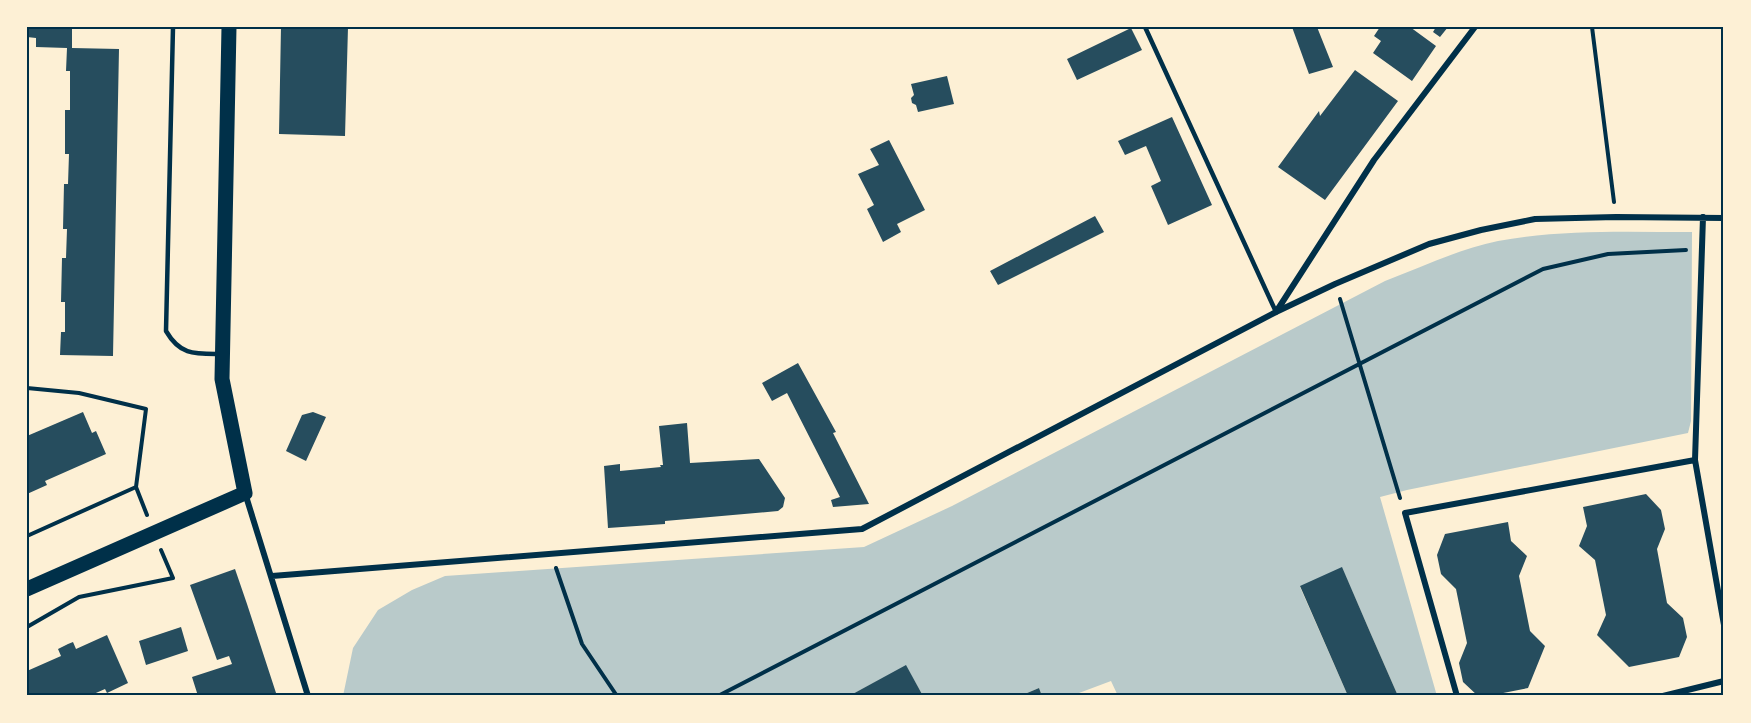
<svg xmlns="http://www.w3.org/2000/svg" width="1751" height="723" font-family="Ubuntu,sans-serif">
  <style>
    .green { fill: #b9caca }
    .building { fill: #264d5e }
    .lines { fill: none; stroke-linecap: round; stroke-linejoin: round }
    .path { stroke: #003049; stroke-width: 4 }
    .service { stroke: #003049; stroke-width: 4.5 }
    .minor { stroke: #003049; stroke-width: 6 }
    .primary { stroke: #003049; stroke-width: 15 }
    .neatline { fill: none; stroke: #003049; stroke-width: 2 }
  </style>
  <rect width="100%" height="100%" fill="#fdf0d5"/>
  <!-- green -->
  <path class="green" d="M 1692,232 L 1691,421 L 1688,433 L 1407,490 L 1380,497 L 1437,696 L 1398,696 L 1342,568 L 1300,587 L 1348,696 L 1118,696 L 1111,681 L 1071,696 L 1042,696 L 1039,688 L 1020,696 L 923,696 L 906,666 L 849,696 L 343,696 L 353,648 L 378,610 L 412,590 L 445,576 L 864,547 L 952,506 L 1385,281 C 1422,267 1459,249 1498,241 C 1562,229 1627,232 1692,232 Z"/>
  <!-- building -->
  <path class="building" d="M 27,27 L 72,27 L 72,48 L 119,49 L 113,356 L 60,355 L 61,332 L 65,332 L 65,302 L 61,302 L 62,258 L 66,258 L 67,229 L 63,229 L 64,184 L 68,184 L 69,154 L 65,154 L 65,110 L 70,110 L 70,71 L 66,71 L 67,48 L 36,47 L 36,38 L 27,37 Z
    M 281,27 L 348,27 L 345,136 L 279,134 Z
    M 1292,27 L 1317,27 L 1333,67 L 1309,74 Z
    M 1380,27 L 1410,27 L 1436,46 L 1412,81 L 1373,53 L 1381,41 L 1374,36 Z
    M 1436,27 L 1448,27 L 1440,37 L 1433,32 Z
    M 1131,28 L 1142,50 L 1077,80 L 1067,59 Z
    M 1355,70 L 1398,101 L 1325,200 L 1278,167 L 1319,111 L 1320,116 Z
    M 947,76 L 954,104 L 918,112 L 916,105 L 912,103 L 911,98 L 914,95 L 911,84 Z
    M 1172,117 L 1212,205 L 1168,225 L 1151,186 L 1161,181 L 1146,146 L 1125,155 L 1118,141 Z
    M 889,140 L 925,210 L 897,224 L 901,232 L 883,242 L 867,209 L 874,205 L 858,174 L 879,165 L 870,149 Z
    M 1095,216 L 1104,232 L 998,285 L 990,271 Z
    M 798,363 L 836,432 L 833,433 L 869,504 L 833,507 L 831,500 L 840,497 L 787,393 L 772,401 L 762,383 Z
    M 83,412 L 92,433 L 96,431 L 106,454 L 45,481 L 47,485 L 27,494 L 27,436 Z
    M 313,412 L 326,417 L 306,461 L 286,451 L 302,415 Z
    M 687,423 L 690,463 L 759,459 L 785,498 L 783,507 L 778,511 L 665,521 L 665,524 L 608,528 L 604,466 L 620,464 L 620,471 L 661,467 L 660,465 L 663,465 L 659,426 Z
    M 1646,494 L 1661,510 L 1665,529 L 1657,549 L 1667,603 L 1683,618 L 1687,637 L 1679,657 L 1629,667 L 1597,635 L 1606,615 L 1595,560 L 1579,546 L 1587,526 L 1583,507 Z
    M 1508,522 L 1511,541 L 1527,556 L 1519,576 L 1530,631 L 1545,646 L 1528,688 L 1488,696 L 1478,696 L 1463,682 L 1459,663 L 1467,643 L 1456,589 L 1441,574 L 1437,555 L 1445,534 Z
    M 1342,567 L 1370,632 L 1398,696 L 1348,696 L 1300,586 Z
    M 235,569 L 247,604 L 277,696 L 198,696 L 192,677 L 232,664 L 229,656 L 217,660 L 190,585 Z
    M 181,627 L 188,651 L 146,665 L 139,641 Z
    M 107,635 L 128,683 L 107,693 L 105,689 L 89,696 L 27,696 L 27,671 L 61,656 L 58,649 L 68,644 L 73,642 L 76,649 Z
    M 906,665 L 923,696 L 849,696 Z
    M 1039,688 L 1042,696 L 1020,696 Z"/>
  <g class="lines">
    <!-- path -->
    <path class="path" d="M 1592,27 L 1614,202
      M 1340,299 L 1400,498
      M 27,388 L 79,393 L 146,409 L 136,487 L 147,515
      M 27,536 L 136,487
      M 556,568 L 582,644 L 617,696
      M 27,627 L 79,597 L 173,578 L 161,550
      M 718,696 L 1543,269 L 1608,254 L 1686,250"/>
    <!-- service -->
    <path class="service" d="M 173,27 L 166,331 C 180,355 194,354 219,354
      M 1145,27 L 1276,312"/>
    <!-- minor -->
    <path class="minor" d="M 1703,217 L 1695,460 L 1724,625
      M 1276,312 L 1374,160 L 1475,27
      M 245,493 L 308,696
      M 272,576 L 862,529 L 1276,312 L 1335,284 L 1429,244 L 1481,230 L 1535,219 L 1616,217 L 1724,218
      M 1457,696 L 1405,513 L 1695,460
      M 1663,696 L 1724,681"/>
    <!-- primary -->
    <path class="primary" d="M 27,589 L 245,493 L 222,379 L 229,27"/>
  </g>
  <!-- border -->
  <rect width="1751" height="723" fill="none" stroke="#fdf0d5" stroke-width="57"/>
  <rect x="28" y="28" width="1694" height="666" class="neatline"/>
</svg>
